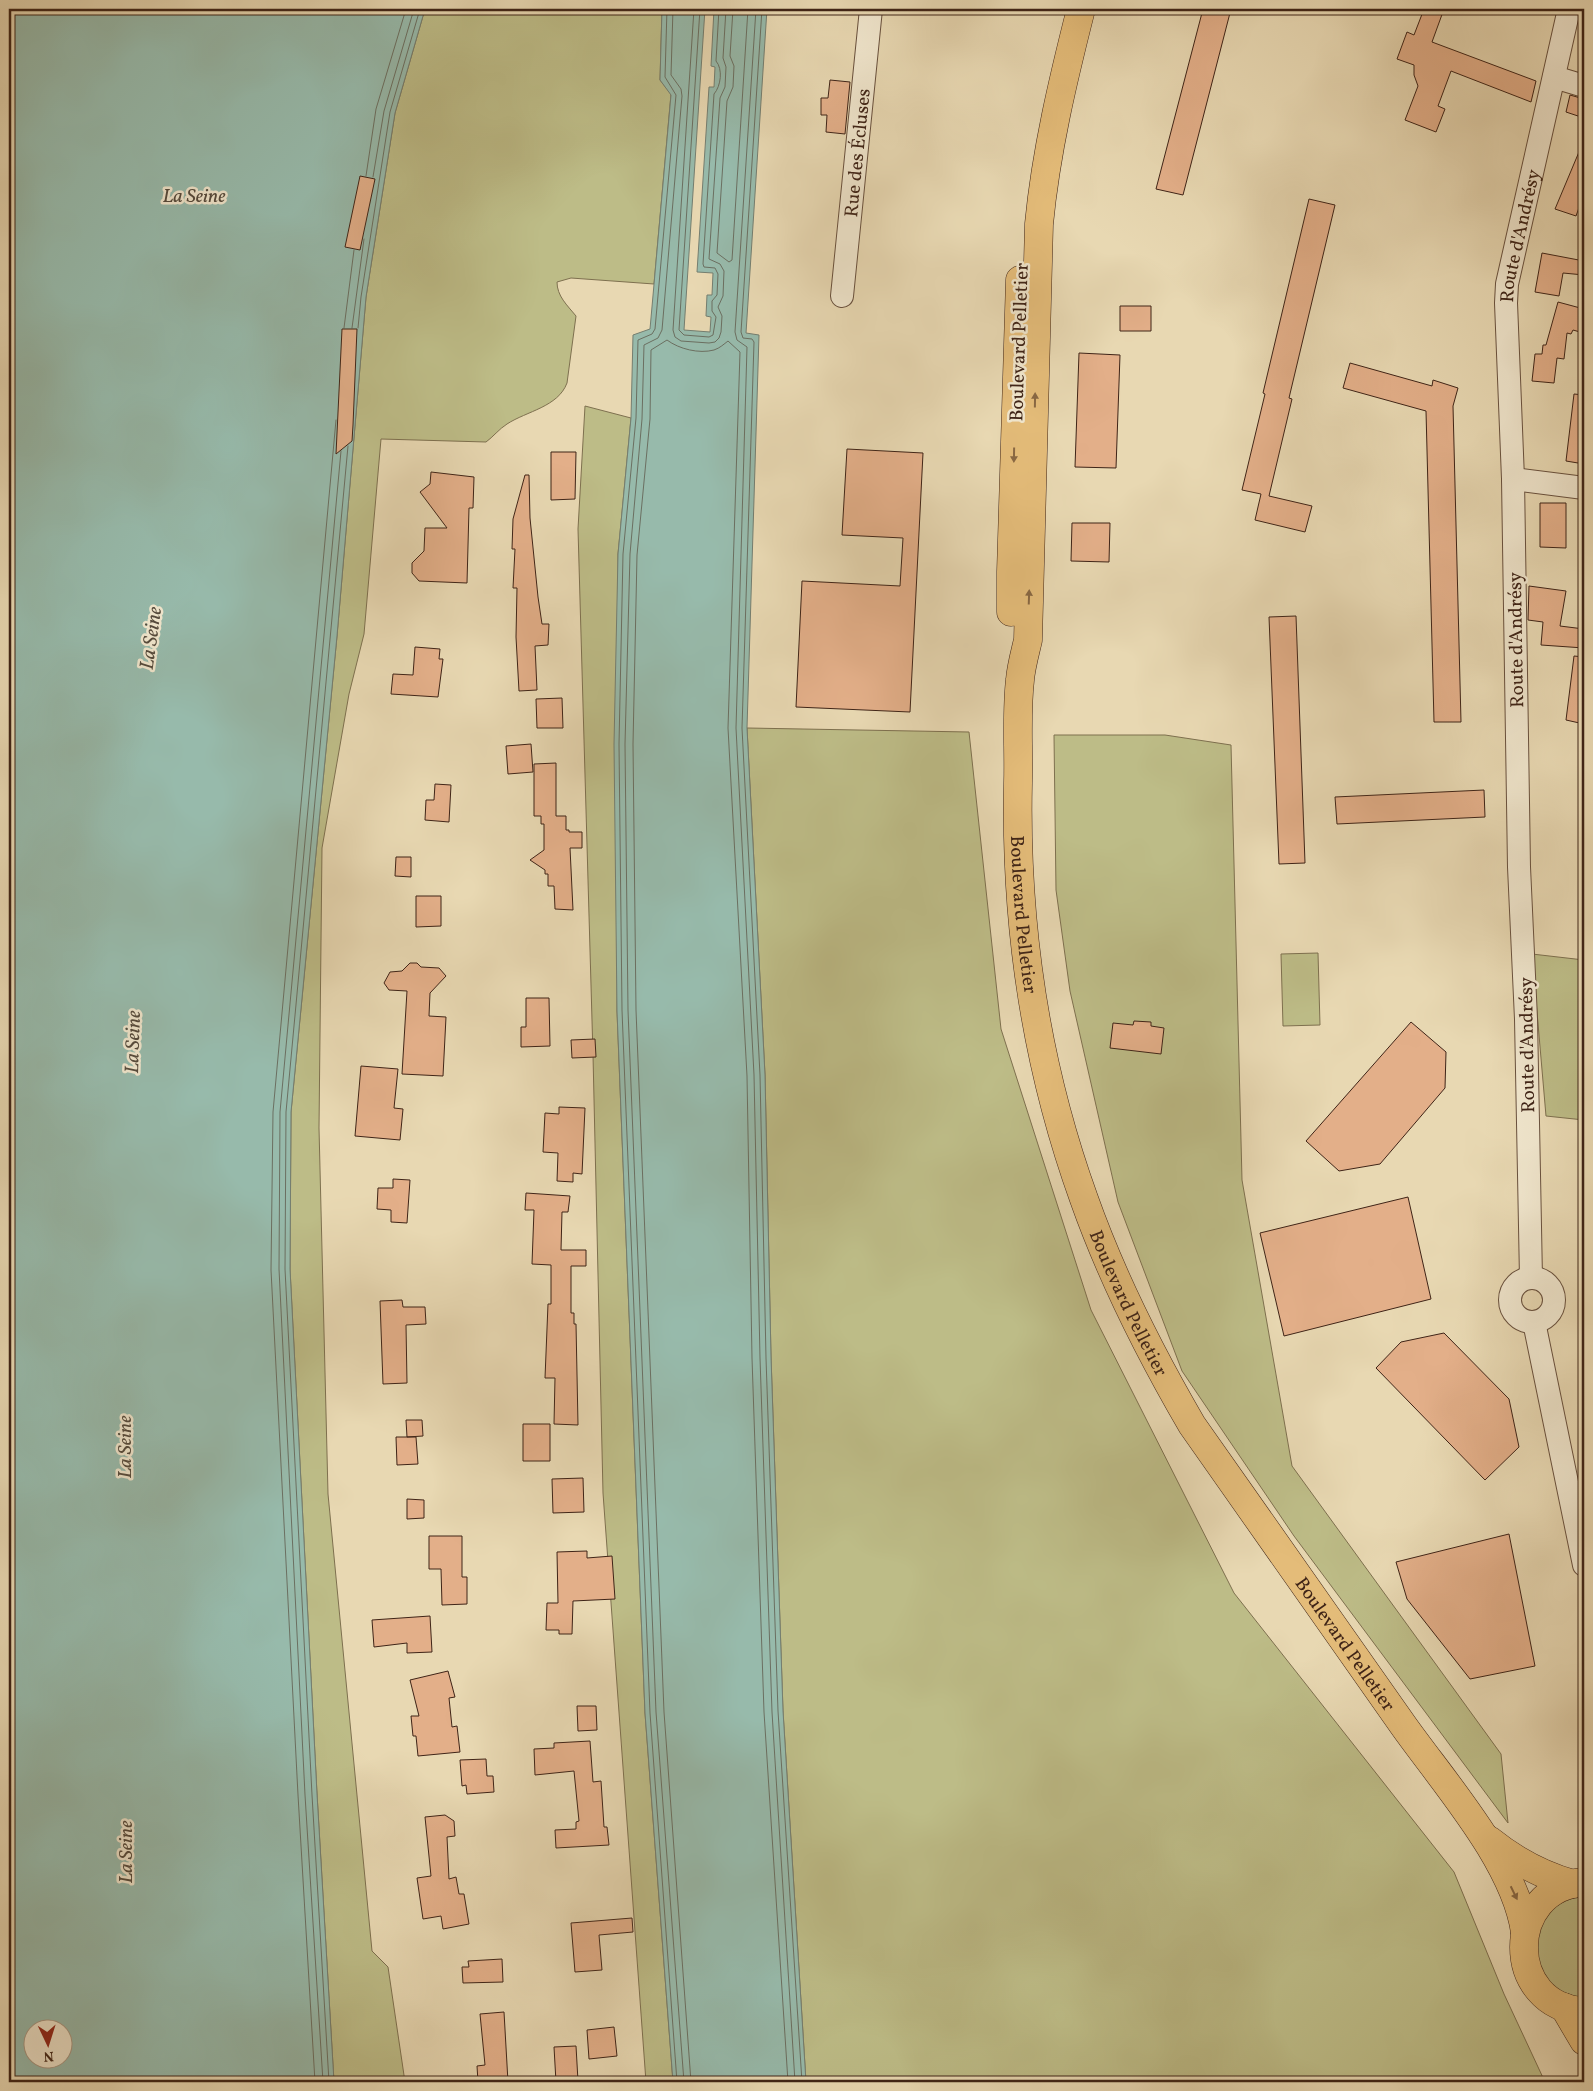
<svg xmlns="http://www.w3.org/2000/svg" width="1593" height="2091" font-family="Vollkorn,serif">
  <style>
    .green { fill: #bdbc87; stroke: #7e704f }
    .water { fill: #97baab; stroke: #747e70; fill-rule: evenodd }
    .lines { fill: none; stroke-linecap: round; stroke-linejoin: round }
    .shore { stroke: #6b6f61; stroke-width: 1 }
    .building { fill: #e3af89; stroke: #3f2417 }
    .minor-casing { stroke: #69513e; stroke-width: 24 }
    .major-casing { stroke: #3f2417; stroke-width: 29 }
    .minor { stroke: #f0e6cd; stroke-width: 22 }
    .major { stroke: #e4bc79; stroke-width: 28 }
    .oneway { fill: #896843 }
    .labels { text-anchor: middle; stroke-width: 5; stroke-linejoin: round; paint-order: stroke }
    .street-label { font-size: 19px; fill: #3f2417; stroke: #f0e6cd }
    .water-label { font-size: 20px; font-style: italic; fill: #554a3c; stroke: #f0e6cd }
  </style>
  <rect width="100%" height="100%" fill="#e8d8b2"/>
  <filter id="stains"><feTurbulence type="fractalNoise" baseFrequency=".004" numOctaves="4"/><feColorMatrix values="0 0 0 0 .2 0 0 0 0 .09 0 0 0 0 .02 0 0 0 .5 -.17"/></filter>
  <radialGradient id="worn" r=".72"><stop offset=".6" stop-color="#630" stop-opacity="0"/><stop offset="1" stop-color="#630" stop-opacity=".3"/></radialGradient>
  <!-- green -->
  <path class="green" d="M 425,9 L 662,9 L 660,80 L 671,94 L 654,284 L 571,278 L 557,282 C 557,296 567,305 576,316 L 567,383 C 558,407 527,411 507,424 C 499,429 493,437 486,442 L 381,439 L 364,634 L 349,694 L 322,848 L 319,1128 L 328,1494 L 372,1951 L 388,1967 L 405,2082 L 334,2082 L 317,1794 L 290,1269 L 291,1112 L 337,636 L 366,297 L 395,113 Z
    M 585,406 L 631,418 L 618,554 L 617,1011 L 645,1713 L 673,2082 L 646,2082 L 603,1493 L 593,1055 L 578,529 Z
    M 747,728 L 969,732 L 1001,1029 L 1091,1310 L 1234,1593 L 1454,1872 L 1504,1994 L 1545,2082 L 806,2082 L 783,1711 L 771,1357 L 765,1075 Z
    M 1054,735 L 1165,735 L 1231,745 L 1242,1180 L 1292,1466 L 1501,1754 L 1508,1823 L 1294,1536 L 1182,1371 L 1118,1202 L 1070,991 L 1056,890 Z
    M 1318,953 L 1320,1025 L 1283,1026 L 1281,954 Z
    M 1532,954 L 1584,960 L 1584,1120 L 1546,1116 Z
    M 1584,1895 L 1584,1999 C 1573,1997 1561,1994 1552,1986 C 1531,1967 1531,1932 1550,1912 C 1559,1902 1572,1898 1584,1895 Z"/>
  <!-- water -->
  <path class="water" d="M 9,9 L 425,9 L 395,113 L 366,297 L 337,636 L 291,1112 L 290,1269 L 317,1794 L 334,2082 L 9,2082 ZM 32,2028 L 62,2028 L 62,2058 L 32,2058 Z
    M 662,9 L 705,9 L 684,330 L 710,332 L 711,317 L 706,316 L 707,295 L 712,295 L 713,273 L 697,272 L 709,87 L 714,87 L 715,67 L 711,66 L 714,9 L 767,9 L 746,333 L 759,335 L 747,728 L 765,1075 L 771,1357 L 783,1711 L 806,2082 L 673,2082 L 645,1713 L 617,1011 L 614,744 L 618,554 L 631,418 L 633,335 L 650,329 L 671,95 L 660,80 Z"/>
  <g class="lines">
    <!-- shore -->
    <path class="shore" d="M 667,9 L 665,77 L 676,95 L 655,329 L 652,334 L 638,340 L 636,418 L 623,554 L 619,744 L 622,1010 L 650,1713 L 677,2082
      M 673,9 L 671,75 L 681,89 L 682,96 L 662,330 L 658,338 L 644,345 L 642,419 L 630,554 L 625,744 L 628,1010 L 656,1712 L 684,2082
      M 694,9 L 673,330 L 675,337 L 681,341 L 709,343 L 715,342 L 719,338 L 721,332 L 722,316 L 718,307 L 723,296 L 724,271 L 720,264 L 709,259 L 720,98 L 725,87 L 726,67 L 723,58 L 726,9
      M 700,9 L 679,330 L 684,335 L 709,337 L 713,335 L 716,317 L 712,311 L 712,301 L 717,295 L 718,274 L 715,268 L 704,267 L 703,264 L 714,94 C 721,86 723,69 716,61 L 719,9
      M 733,9 L 730,56 L 734,66 L 733,87 L 727,101 L 717,253 L 729,262 L 732,260 L 748,9
      M 756,9 L 735,332 L 737,340 L 747,347 L 736,728 L 754,1075 L 760,1358 L 772,1712 L 795,2082
      M 762,9 L 741,332 L 743,338 L 752,339 L 754,342 L 742,728 L 760,1075 L 766,1358 L 778,1711 L 802,2082
      M 366,176 L 376,109 L 406,9
      M 373,177 L 384,111 L 414,9
      M 344,328 L 354,250
      M 352,328 L 364,239
      M 358,328 L 361,297 L 390,112 L 420,9
      M 315,2082 L 298,1795 L 271,1270 L 273,1112 L 336,420
      M 323,2082 L 305,1795 L 279,1269 L 280,1112 L 341,451
      M 329,2082 L 312,1795 L 285,1269 L 286,1112 L 348,446
      M 691,2082 L 664,1712 L 636,1010 L 633,744 L 637,555 L 650,419 L 651,350 L 667,340 C 679,349 699,354 714,350 C 720,348 724,344 728,341 L 740,352 L 728,728 L 747,1076 L 752,1358 L 764,1712 L 788,2082"/>
  </g>
  <!-- building -->
  <path class="building" d="M 1203,9 L 1231,9 L 1183,195 L 1156,189 Z
    M 1424,9 L 1444,9 L 1432,42 L 1536,81 L 1531,102 L 1451,71 L 1438,106 L 1445,109 L 1436,132 L 1405,120 L 1418,86 L 1414,75 L 1414,65 L 1397,59 L 1407,32 L 1414,35 Z
    M 830,80 L 850,82 L 845,134 L 826,132 L 827,115 L 821,115 L 821,98 L 828,98 Z
    M 1570,95 L 1584,99 L 1584,118 L 1566,112 Z
    M 1584,140 L 1584,194 L 1576,216 L 1555,209 Z
    M 360,176 L 375,179 L 360,250 L 345,247 Z
    M 1309,199 L 1335,205 L 1289,398 L 1292,399 L 1269,496 L 1312,506 L 1305,532 L 1255,520 L 1261,494 L 1242,490 L 1265,394 L 1263,393 Z
    M 1542,253 L 1584,261 L 1584,275 L 1563,273 L 1559,296 L 1535,292 Z
    M 1558,302 L 1584,309 L 1584,318 L 1580,332 L 1573,330 L 1571,334 L 1567,333 L 1564,359 L 1557,358 L 1554,383 L 1532,381 L 1535,354 L 1542,354 L 1543,345 L 1546,345 Z
    M 1120,306 L 1151,306 L 1151,331 L 1120,331 Z
    M 342,329 L 357,329 L 353,425 L 352,441 L 336,454 Z
    M 1079,353 L 1120,355 L 1116,468 L 1075,467 Z
    M 1350,363 L 1432,386 L 1433,380 L 1458,388 L 1453,406 L 1461,722 L 1434,722 L 1426,411 L 1343,388 Z
    M 1574,394 L 1584,395 L 1584,464 L 1566,461 Z
    M 847,449 L 923,453 L 910,712 L 796,707 L 802,581 L 900,586 L 903,538 L 842,535 Z
    M 551,452 L 576,452 L 575,499 L 551,500 Z
    M 431,472 L 474,477 L 473,508 L 469,508 L 467,583 L 419,581 L 412,573 L 412,563 L 424,551 L 425,528 L 447,528 L 420,492 L 430,484 Z
    M 525,475 L 529,475 L 530,518 L 538,597 L 542,624 L 549,624 L 548,645 L 535,646 L 537,690 L 519,691 L 516,637 L 517,588 L 513,588 L 515,549 L 512,549 L 513,519 Z
    M 1540,503 L 1566,503 L 1566,548 L 1540,547 Z
    M 1072,523 L 1110,523 L 1109,562 L 1071,561 Z
    M 1529,586 L 1566,591 L 1560,626 L 1584,629 L 1584,648 L 1541,645 L 1543,622 L 1528,620 Z
    M 1296,616 L 1305,863 L 1279,864 L 1269,617 Z
    M 415,647 L 440,649 L 439,659 L 443,659 L 438,697 L 391,694 L 393,674 L 413,675 Z
    M 1574,656 L 1584,657 L 1584,724 L 1566,720 Z
    M 562,698 L 563,728 L 537,728 L 536,699 Z
    M 531,744 L 533,772 L 508,774 L 506,746 Z
    M 556,763 L 556,816 L 566,816 L 566,830 L 569,830 L 569,832 L 582,832 L 582,848 L 570,848 L 573,910 L 555,909 L 554,886 L 548,886 L 548,874 L 545,874 L 545,870 L 530,860 L 544,850 L 544,824 L 541,824 L 541,816 L 534,816 L 534,764 Z
    M 435,784 L 451,785 L 449,822 L 425,820 L 426,800 L 434,800 Z
    M 1484,790 L 1485,817 L 1337,824 L 1335,797 Z
    M 396,857 L 411,857 L 411,877 L 395,876 Z
    M 416,896 L 441,896 L 441,926 L 416,927 Z
    M 410,963 L 417,963 L 421,967 L 439,968 L 446,976 L 430,993 L 429,1016 L 446,1017 L 443,1076 L 402,1074 L 407,991 L 389,990 L 384,983 L 390,972 L 402,971 Z
    M 526,998 L 549,998 L 550,1046 L 521,1047 L 521,1027 L 526,1027 Z
    M 1134,1021 L 1151,1022 L 1151,1026 L 1164,1028 L 1161,1054 L 1110,1048 L 1113,1023 L 1133,1025 Z
    M 1411,1022 L 1446,1052 L 1445,1088 L 1380,1164 L 1339,1171 L 1306,1141 Z
    M 595,1039 L 596,1057 L 572,1058 L 571,1040 Z
    M 361,1066 L 398,1069 L 394,1108 L 403,1109 L 400,1140 L 355,1136 Z
    M 559,1107 L 585,1108 L 582,1174 L 573,1173 L 573,1182 L 557,1181 L 558,1153 L 543,1152 L 545,1113 L 559,1114 Z
    M 393,1179 L 410,1180 L 407,1223 L 391,1222 L 391,1210 L 377,1209 L 378,1188 L 393,1188 Z
    M 526,1193 L 570,1196 L 568,1212 L 562,1212 L 561,1250 L 586,1250 L 586,1266 L 571,1266 L 571,1313 L 574,1313 L 574,1324 L 576,1324 L 578,1425 L 554,1424 L 555,1378 L 545,1378 L 548,1304 L 551,1304 L 551,1265 L 532,1264 L 534,1210 L 525,1210 Z
    M 1408,1197 L 1431,1299 L 1284,1336 L 1260,1233 Z
    M 402,1300 L 403,1307 L 425,1307 L 426,1324 L 406,1325 L 407,1383 L 383,1384 L 380,1301 Z
    M 1444,1333 L 1509,1399 L 1519,1447 L 1485,1480 L 1376,1368 L 1401,1342 Z
    M 406,1420 L 422,1420 L 423,1436 L 407,1437 Z
    M 523,1424 L 550,1424 L 550,1461 L 523,1461 Z
    M 396,1437 L 416,1437 L 418,1464 L 397,1465 Z
    M 583,1478 L 584,1512 L 553,1513 L 552,1479 Z
    M 407,1499 L 424,1500 L 424,1518 L 407,1519 Z
    M 1509,1534 L 1535,1666 L 1470,1679 L 1407,1599 L 1396,1562 Z
    M 429,1536 L 462,1536 L 462,1577 L 467,1577 L 467,1604 L 442,1605 L 441,1569 L 429,1569 Z
    M 587,1551 L 587,1558 L 612,1556 L 615,1599 L 573,1601 L 572,1634 L 559,1634 L 559,1630 L 546,1630 L 547,1603 L 558,1603 L 557,1552 Z
    M 430,1616 L 432,1652 L 407,1653 L 407,1643 L 374,1647 L 372,1620 Z
    M 448,1671 L 455,1697 L 449,1698 L 452,1727 L 457,1726 L 460,1752 L 418,1756 L 416,1736 L 413,1736 L 411,1716 L 419,1716 L 410,1680 Z
    M 577,1706 L 596,1706 L 597,1730 L 578,1731 Z
    M 590,1741 L 593,1782 L 601,1781 L 604,1827 L 607,1827 L 609,1845 L 556,1848 L 555,1830 L 576,1829 L 576,1822 L 579,1821 L 574,1771 L 535,1775 L 534,1749 L 554,1748 L 554,1743 Z
    M 486,1759 L 487,1776 L 493,1776 L 494,1792 L 467,1794 L 466,1785 L 462,1786 L 460,1760 Z
    M 445,1815 L 454,1821 L 455,1836 L 447,1837 L 449,1879 L 456,1877 L 459,1894 L 464,1894 L 469,1924 L 443,1929 L 441,1916 L 423,1919 L 417,1878 L 431,1876 L 425,1817 Z
    M 632,1918 L 633,1932 L 599,1935 L 602,1970 L 575,1972 L 571,1923 Z
    M 502,1959 L 503,1982 L 463,1983 L 462,1967 L 469,1967 L 468,1961 Z
    M 504,2012 L 508,2082 L 478,2082 L 477,2066 L 485,2065 L 480,2014 Z
    M 614,2027 L 617,2056 L 589,2059 L 587,2030 Z
    M 576,2046 L 578,2081 L 556,2082 L 554,2047 Z"/>
  <g class="lines">
    <!-- minor casing -->
    <g class="minor-casing">
      <g id="minor">
        <path d="M 1554,77 L 1584,86"/>
        <path id="s1" d="M 842,296 L 871,9"/>
        <path d="M 1513,479 L 1584,488"/>
        <path id="s2" d="M 1531,1278 L 1526,1019 L 1519,867 L 1513,479 L 1506,303 L 1507,284 L 1569,9"/>
        <circle cx="1532" cy="1300" r="22"/>
        <path d="M 1534,1322 L 1584,1565"/>
      </g>
    </g>
    <!-- major casing -->
    <g class="major-casing">
      <g id="major">
        <path id="s3" d="M 1081,9 C 1063,80 1046,151 1039,224 L 1028,640 C 1025,653 1021,667 1020,680 C 1016,714 1019,749 1018,783 C 1015,924 1036,1066 1084,1199 C 1112,1278 1150,1353 1192,1425 C 1262,1525 1333,1625 1403,1725 C 1444,1783 1515,1862 1525,1932"/>
        <path d="M 1011,612 L 1011,572 L 1020,280"/>
        <path d="M 1489,1840 C 1515,1861 1541,1875 1573,1884"/>
        <path d="M 1584,1882 C 1504,1888 1504,2007 1584,2011"/>
        <path d="M 1564,2007 L 1584,2041"/>
      </g>
    </g>
    <!-- minor -->
    <use href="#minor" class="minor"/>
    <!-- major -->
    <use href="#major" class="major"/>
  </g>
  <!-- one-way arrows -->
  <defs><path id="oneway-solid" d="M-6-.8H1V-3.2L6.5 0L1 3.2V.8H-6Z" transform="scale(1.25)"/></defs>
  <g class="oneway">
    <use href="#oneway-solid" transform="translate(1035 400) rotate(-89)"/>
    <use href="#oneway-solid" transform="translate(1014 455) rotate(91)"/>
    <use href="#oneway-solid" transform="translate(1029 597) rotate(-88)"/>
    <use href="#oneway-solid" transform="translate(1514 1893) rotate(64)"/>
  </g>
  <g class="labels">
    <!-- street labels -->
    <g class="street-label">
      <text dy="7" stroke="none"><textPath href="#s1" startOffset="144">Rue des Écluses</textPath></text>
      <text dy="7" stroke="none"><textPath href="#s2" startOffset="1044">Route d'Andrésy</textPath></text>
      <text transform="translate(1018 342) rotate(-88)" y="7">Boulevard Pelletier</text>
      <text transform="translate(1515 640) rotate(-91)" y="7">Route d'Andrésy</text>
      <text dy="7" stroke="none"><textPath href="#s3" startOffset="911">Boulevard Pelletier</textPath></text>
      <text transform="translate(1526 1045) rotate(-91)" y="7">Route d'Andrésy</text>
      <text dy="7" stroke="none"><textPath href="#s3" startOffset="1316">Boulevard Pelletier</textPath></text>
      <text dy="7" stroke="none"><textPath href="#s3" startOffset="1721">Boulevard Pelletier</textPath></text>
    </g>
    <!-- water labels -->
    <g class="water-label">
      <text x="194" y="202">La Seine</text>
      <text transform="translate(150 638) rotate(-82)" y="7">La Seine</text>
      <text transform="translate(132 1042) rotate(-88)" y="7">La Seine</text>
      <text transform="translate(124 1447) rotate(-90)" y="7">La Seine</text>
      <text transform="translate(125 1852) rotate(-90)" y="7">La Seine</text>
    </g>
  </g>
  <!-- margin -->
  <rect width="1593" height="2091" fill="none" stroke="#e8d8b2" stroke-width="30"/>
  <rect x="10" y="10" width="1573" height="2071" fill="none" stroke="#3f2417" stroke-width="2.5"/>
  <rect x="15" y="15" width="1563" height="2061" fill="none" stroke="#3f2417"/>
  <!-- north arrow -->
  <g transform="translate(48 2044) rotate(176)"><circle r="24" fill="#f0e6cd" stroke="#a99884"/>
  <path d="M0-4L9 19L0 12L-9 19Z" fill="#8f2418"/>
  <text y="-8" font-size="14" font-weight="bold" text-anchor="middle" fill="#3f2417">N</text>
  </g>
  <rect width="100%" height="100%" filter="url(#stains)"/>
  <rect width="100%" height="100%" fill="url(#worn)"/>
</svg>
